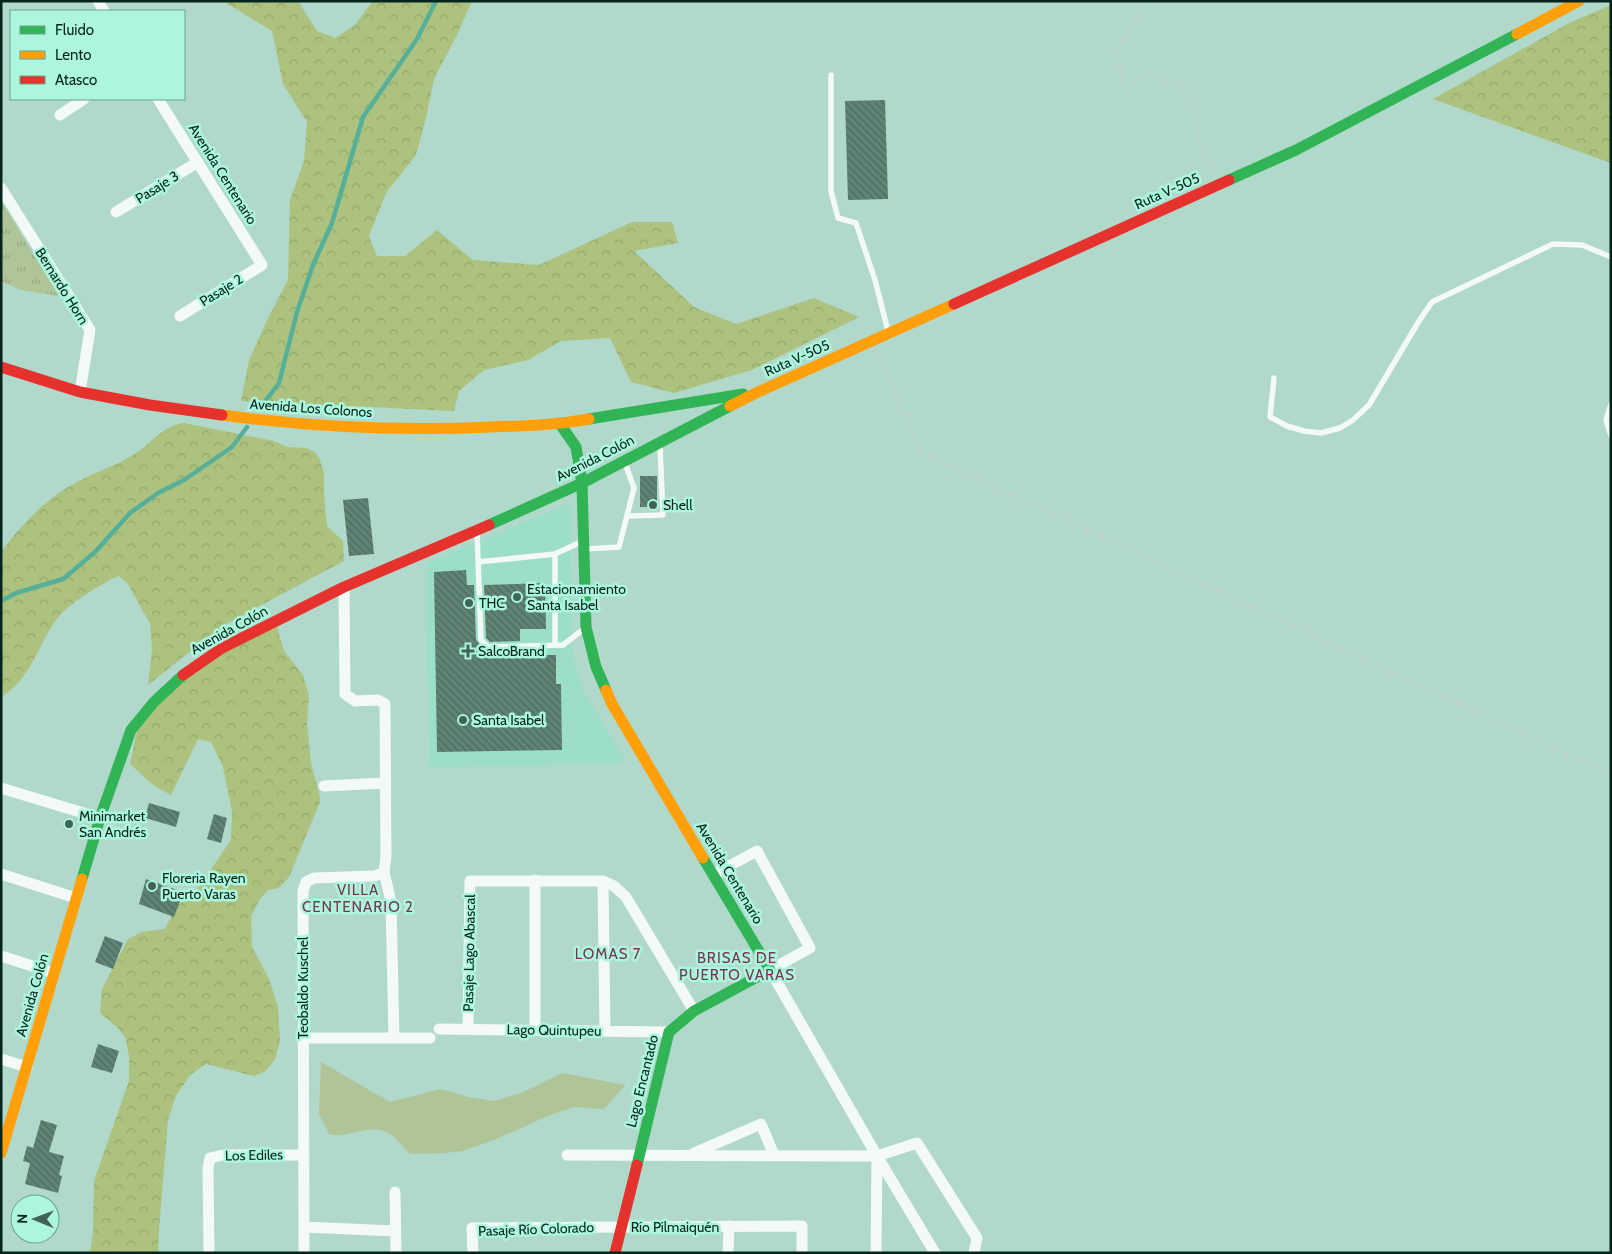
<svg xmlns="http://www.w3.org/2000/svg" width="1612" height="1254" font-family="Cabin,sans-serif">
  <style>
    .built { fill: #9ddec9 }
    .green { fill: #afc497 }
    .forest { fill: url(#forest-crowns) }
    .park { fill: url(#park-tufts) }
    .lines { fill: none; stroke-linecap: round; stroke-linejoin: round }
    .stream { stroke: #56b099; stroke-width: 4.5 }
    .building { fill: url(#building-back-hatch) }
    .path { stroke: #c2cfca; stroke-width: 2.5; stroke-dasharray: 4 4; stroke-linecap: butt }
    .lane { stroke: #f3f9f7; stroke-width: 5.5 }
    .street { stroke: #f3f9f7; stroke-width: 11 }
    .fast { stroke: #30b455; stroke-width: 11 }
    .slow { stroke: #ff9f0a; stroke-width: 11 }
    .jam { stroke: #e5322d; stroke-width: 11 }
    .poi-dot { fill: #416359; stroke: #acf6de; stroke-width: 2 }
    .labels { text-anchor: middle; stroke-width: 5; stroke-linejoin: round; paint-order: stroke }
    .street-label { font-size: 14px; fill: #05241c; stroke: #acf6de }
    .poi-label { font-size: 14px; fill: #05241c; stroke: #acf6de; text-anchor: start }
    .neighbourhood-label { font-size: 15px; letter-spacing: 1px; fill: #773554; stroke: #acf6de }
  </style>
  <defs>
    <pattern id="forest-crowns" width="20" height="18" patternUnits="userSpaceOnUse" patternTransform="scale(1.25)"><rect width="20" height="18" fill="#acc27e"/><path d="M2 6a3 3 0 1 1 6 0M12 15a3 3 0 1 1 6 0" fill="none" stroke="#92a76c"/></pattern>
    <pattern id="park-tufts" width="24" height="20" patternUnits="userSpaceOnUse" patternTransform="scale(1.25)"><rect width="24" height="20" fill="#afc497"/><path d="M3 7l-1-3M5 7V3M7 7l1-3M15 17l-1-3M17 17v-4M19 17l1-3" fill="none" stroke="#95a882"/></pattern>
    <pattern id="building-back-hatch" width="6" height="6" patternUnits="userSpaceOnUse" patternTransform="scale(1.25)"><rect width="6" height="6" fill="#5f8374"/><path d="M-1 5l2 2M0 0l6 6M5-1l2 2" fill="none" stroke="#4c6b5e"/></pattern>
  </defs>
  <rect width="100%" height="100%" fill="#b0d8cb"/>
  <!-- built -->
  <path class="built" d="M 570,503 L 573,659 L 583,690 L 625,760 L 615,764 L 429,767 L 426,563 Z"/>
  <!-- green -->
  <path class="green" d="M 321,1062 L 390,1102 L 441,1089 L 468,1097 L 494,1101 L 521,1093 L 562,1073 L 625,1085 L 604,1109 L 573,1107 L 543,1118 L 499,1138 L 463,1151 L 445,1153 L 410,1154 C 391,1133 387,1125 356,1132 C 345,1134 339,1137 329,1134 L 319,1114 Z"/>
  <!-- forest -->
  <path class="forest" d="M 223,1 L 298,1 L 317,31 L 335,38 L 355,25 L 373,1 L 472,1 L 457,35 L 434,79 L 426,118 L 416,155 L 386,193 L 369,236 L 377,256 L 405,256 L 437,230 L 473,260 L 539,265 L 632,222 L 672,222 L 678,243 L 634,251 L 694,307 L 736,324 L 814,298 L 859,317 L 752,370 L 674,393 L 631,382 L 610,338 L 561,341 L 528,360 L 484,370 L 459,391 L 454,411 L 241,401 L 249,360 L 269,316 L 288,280 L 290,200 L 304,161 L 307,122 L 283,84 L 272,31 Z
    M 1611,5 L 1611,163 L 1433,99 L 1571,22 Z
    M 184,423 L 274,441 L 287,447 L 306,448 L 315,452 L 320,460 L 324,474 L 324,495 L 327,526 L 343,541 L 344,561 L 222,626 L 148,685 L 152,649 L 150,623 L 141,608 L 128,584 L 119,576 C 102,583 66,605 56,620 C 37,647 31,679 1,697 L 1,552 C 22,524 46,498 77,482 C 95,472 115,466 133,455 C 150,445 163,425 184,423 Z
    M 277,627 L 284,651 L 303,675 L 309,696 L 307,724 L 311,763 L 320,797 L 320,802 L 289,877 L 279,888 L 268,890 L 260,899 L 251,916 L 252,947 L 269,979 L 278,1007 L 280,1041 L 275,1059 L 266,1071 L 254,1076 L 206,1064 L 190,1075 L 176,1096 L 168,1120 L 159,1230 L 158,1253 L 90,1253 L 93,1231 L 94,1181 L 129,1081 L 129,1056 L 125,1037 L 117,1027 L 100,1013 L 102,989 L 128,939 L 142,932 L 165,929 L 177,905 L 192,897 L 231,840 L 232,812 L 223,767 L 211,742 L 198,739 L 171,795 L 153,785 L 130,764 L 141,712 L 233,642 Z"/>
  <!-- park -->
  <path class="park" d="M 1,201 L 59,296 L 21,290 L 1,281 Z"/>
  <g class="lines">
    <!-- stream -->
    <path class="stream" d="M 263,404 L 279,383 L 297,312 L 313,265 L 332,223 L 363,117 L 417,39 L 436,1
      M 1,601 L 16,593 L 63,579 L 95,552 L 130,513 L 158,493 L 184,480 L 232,447 L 247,427"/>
  </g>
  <!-- building -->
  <path class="building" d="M 885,100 L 888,199 L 848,200 L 845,101 Z
    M 640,476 L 657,476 L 657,507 L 640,507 Z
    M 368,498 L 374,554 L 349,556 L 343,500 Z
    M 466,570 L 467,585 L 474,585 L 476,640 L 485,650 L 488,652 L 520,651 L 520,655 L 556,655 L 556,684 L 561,684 L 562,750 L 437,752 L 434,572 Z
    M 545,583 L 546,629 L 520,629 L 520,641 L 490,642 L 486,638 L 484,585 Z
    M 149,803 L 180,812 L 176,827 L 145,818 Z
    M 214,814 L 227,818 L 221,843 L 207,839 Z
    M 146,879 L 180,891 L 177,900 L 180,901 L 174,917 L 139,904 Z
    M 105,936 L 123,943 L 113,969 L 95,962 Z
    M 98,1044 L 119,1051 L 112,1073 L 91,1067 Z
    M 41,1120 L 57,1125 L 49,1152 L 64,1156 L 59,1175 L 62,1176 L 58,1193 L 25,1184 L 30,1163 L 23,1161 L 27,1146 L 33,1148 Z"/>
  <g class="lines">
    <!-- path -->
    <path class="path" d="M 1148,1 L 1116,50 L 1126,87 L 1151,72 L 1193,98 L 1200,145 L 1211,171
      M 879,354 L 921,452 L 1611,775"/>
    <!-- lane -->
    <path class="lane" d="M 831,75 L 831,191 L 838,218 L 856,223 L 875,280 L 888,331
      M 1274,378 L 1270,417 L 1287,426 L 1304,431 L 1321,433 L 1340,428 L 1353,420 L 1369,405 L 1419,321 L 1432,302 L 1553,244 L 1582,245 L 1611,257
      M 1611,404 L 1606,420 L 1611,436
      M 627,516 L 663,515 L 660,446
      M 477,532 L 481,640 L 488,647 L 563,645 L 585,628
      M 585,549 L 619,547 L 634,488 L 625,463
      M 478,562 L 555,554 L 583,541
      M 555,645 L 555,554"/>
    <!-- street -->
    <path class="street" d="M 98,1 L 104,11
      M 158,99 L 262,265 L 180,316
      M 60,115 L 84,99
      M 1,188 L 90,330 L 80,392
      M 116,212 L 198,162
      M 344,587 L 345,694 L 355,701 L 378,700 L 385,704 L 386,857 L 384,872 L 391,902 L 394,1038
      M 324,786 L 385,783
      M 1,788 L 100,818
      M 1,874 L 76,898
      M 714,874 L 757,851 L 810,948 L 770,970 L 877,1156 L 935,1253
      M 535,880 L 535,1030
      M 603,881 L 605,1031
      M 1,956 L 54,973
      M 439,1029 L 669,1032
      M 468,1029 L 470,881 L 603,881 L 614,886 L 626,897 L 694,1011
      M 303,1038 L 430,1038
      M 1,1059 L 27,1067
      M 694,1153 L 761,1124 L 774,1155
      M 567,1155 L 877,1156 L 917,1143 L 977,1238 L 974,1253
      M 395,1192 L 396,1253
      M 304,1227 L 395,1231
      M 209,1253 L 208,1168 L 210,1158 L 223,1155 L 303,1155
      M 304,1253 L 303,891 L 306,882 L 314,878 L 375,876 L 384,872
      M 473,1253 L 472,1228 L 802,1226 L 802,1253
      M 728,1253 L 729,1226
      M 876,1253 L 877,1156"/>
    <!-- fast -->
    <path class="fast" d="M 1229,180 L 1296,150 L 1517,34
      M 589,419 L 743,394
      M 560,424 L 576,447 L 582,483 L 730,406
      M 489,525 L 582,483 L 586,627 L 596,667 L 606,690
      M 82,879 L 100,818 L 131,730 L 154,702 L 183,675
      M 637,1165 L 669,1032 L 694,1011 L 770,970 L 703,858"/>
    <!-- slow -->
    <path class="slow" d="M 1517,34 L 1579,1
      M 730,406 L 758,392 L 954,304
      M 222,415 C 311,427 401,431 491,427 C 524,426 556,425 589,419
      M 606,690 L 612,704 L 703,858
      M 1,1153 L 82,879"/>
    <!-- jam -->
    <path class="jam" d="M 954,304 L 1229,180
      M 1,367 L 80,392 L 150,405 L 222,415
      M 183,675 L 222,648 L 344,587 L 489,525
      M 615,1253 L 637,1165"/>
  </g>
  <!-- markers -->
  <g class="poi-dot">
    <circle cx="653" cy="505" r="5"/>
    <circle cx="517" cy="597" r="5"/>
    <circle cx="469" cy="603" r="5"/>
    <path d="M465.5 643.5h5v5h5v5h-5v5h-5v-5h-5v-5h5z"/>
    <circle cx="463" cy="720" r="5"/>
    <circle cx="69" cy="824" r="5"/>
    <circle cx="152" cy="886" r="5"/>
  </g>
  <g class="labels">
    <!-- street labels -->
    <g class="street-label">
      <text transform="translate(223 174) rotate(58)" y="5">Avenida Centenario</text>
      <text transform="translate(157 187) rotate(-32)" y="5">Pasaje 3</text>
      <text transform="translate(1167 191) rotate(-24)" y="5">Ruta V-505</text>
      <text transform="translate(62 286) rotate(58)" y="5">Bernardo Horn</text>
      <text transform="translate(221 290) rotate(-32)" y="5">Pasaje 2</text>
      <text transform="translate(797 358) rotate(-24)" y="5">Ruta V-505</text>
      <text transform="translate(311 408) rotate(4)" y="5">Avenida Los Colonos</text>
      <text transform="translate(595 458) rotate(-27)" y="5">Avenida Colón</text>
      <text transform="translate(229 630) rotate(-29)" y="5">Avenida Colón</text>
      <text transform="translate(730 873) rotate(59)" y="5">Avenida Centenario</text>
      <text transform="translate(469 953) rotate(-89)" y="5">Pasaje Lago Abascal</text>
      <text transform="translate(303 988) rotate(-90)" y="5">Teobaldo Kuschel</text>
      <text transform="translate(32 995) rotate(-74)" y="5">Avenida Colón</text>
      <text transform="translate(554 1030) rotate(1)" y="5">Lago Quintupeu</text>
      <text transform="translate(642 1081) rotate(-76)" y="5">Lago Encantado</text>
      <text transform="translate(254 1155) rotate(-1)" y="5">Los Ediles</text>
      <text x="675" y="1232">Río Pilmaiquén</text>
      <text transform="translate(536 1229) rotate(-2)" y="5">Pasaje Río Colorado</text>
    </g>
    <!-- poi labels -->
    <g class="poi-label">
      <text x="663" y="510">Shell</text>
      <text x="527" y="594">Estacionamiento<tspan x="527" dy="16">Santa Isabel</tspan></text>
      <text x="479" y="608">THC</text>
      <text x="478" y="656">SalcoBrand</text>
      <text x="473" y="725">Santa Isabel</text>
      <text x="79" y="821">Minimarket<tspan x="79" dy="16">San Andrés</tspan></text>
      <text x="162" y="883">Floreria Rayen<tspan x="162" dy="16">Puerto Varas</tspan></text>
    </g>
    <!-- neighbourhood labels -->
    <g class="neighbourhood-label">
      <text x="358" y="895">VILLA<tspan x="358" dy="17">CENTENARIO 2</tspan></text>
      <text x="608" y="959">LOMAS 7</text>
      <text x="737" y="963">BRISAS DE<tspan x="737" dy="17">PUERTO VARAS</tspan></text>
    </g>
  </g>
  <!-- border -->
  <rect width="1612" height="1254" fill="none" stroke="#05241c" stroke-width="5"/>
  <!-- legend -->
  <rect x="10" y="10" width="175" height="90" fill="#acf6de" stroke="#69a290"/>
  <rect x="20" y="26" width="25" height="8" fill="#30b455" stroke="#69a290"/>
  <text x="55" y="35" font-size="15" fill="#05241c">Fluido</text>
  <rect x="20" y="51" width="25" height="8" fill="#ff9f0a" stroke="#69a290"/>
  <text x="55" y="60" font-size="15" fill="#05241c">Lento</text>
  <rect x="20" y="76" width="25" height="8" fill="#e5322d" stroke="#69a290"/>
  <text x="55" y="85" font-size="15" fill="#05241c">Atasco</text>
  <!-- north arrow -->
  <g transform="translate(35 1219) rotate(271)"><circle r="24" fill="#acf6de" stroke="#69a290"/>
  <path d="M0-4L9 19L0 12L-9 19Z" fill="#416359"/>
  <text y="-8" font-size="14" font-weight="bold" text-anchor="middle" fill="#05241c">N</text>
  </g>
</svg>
